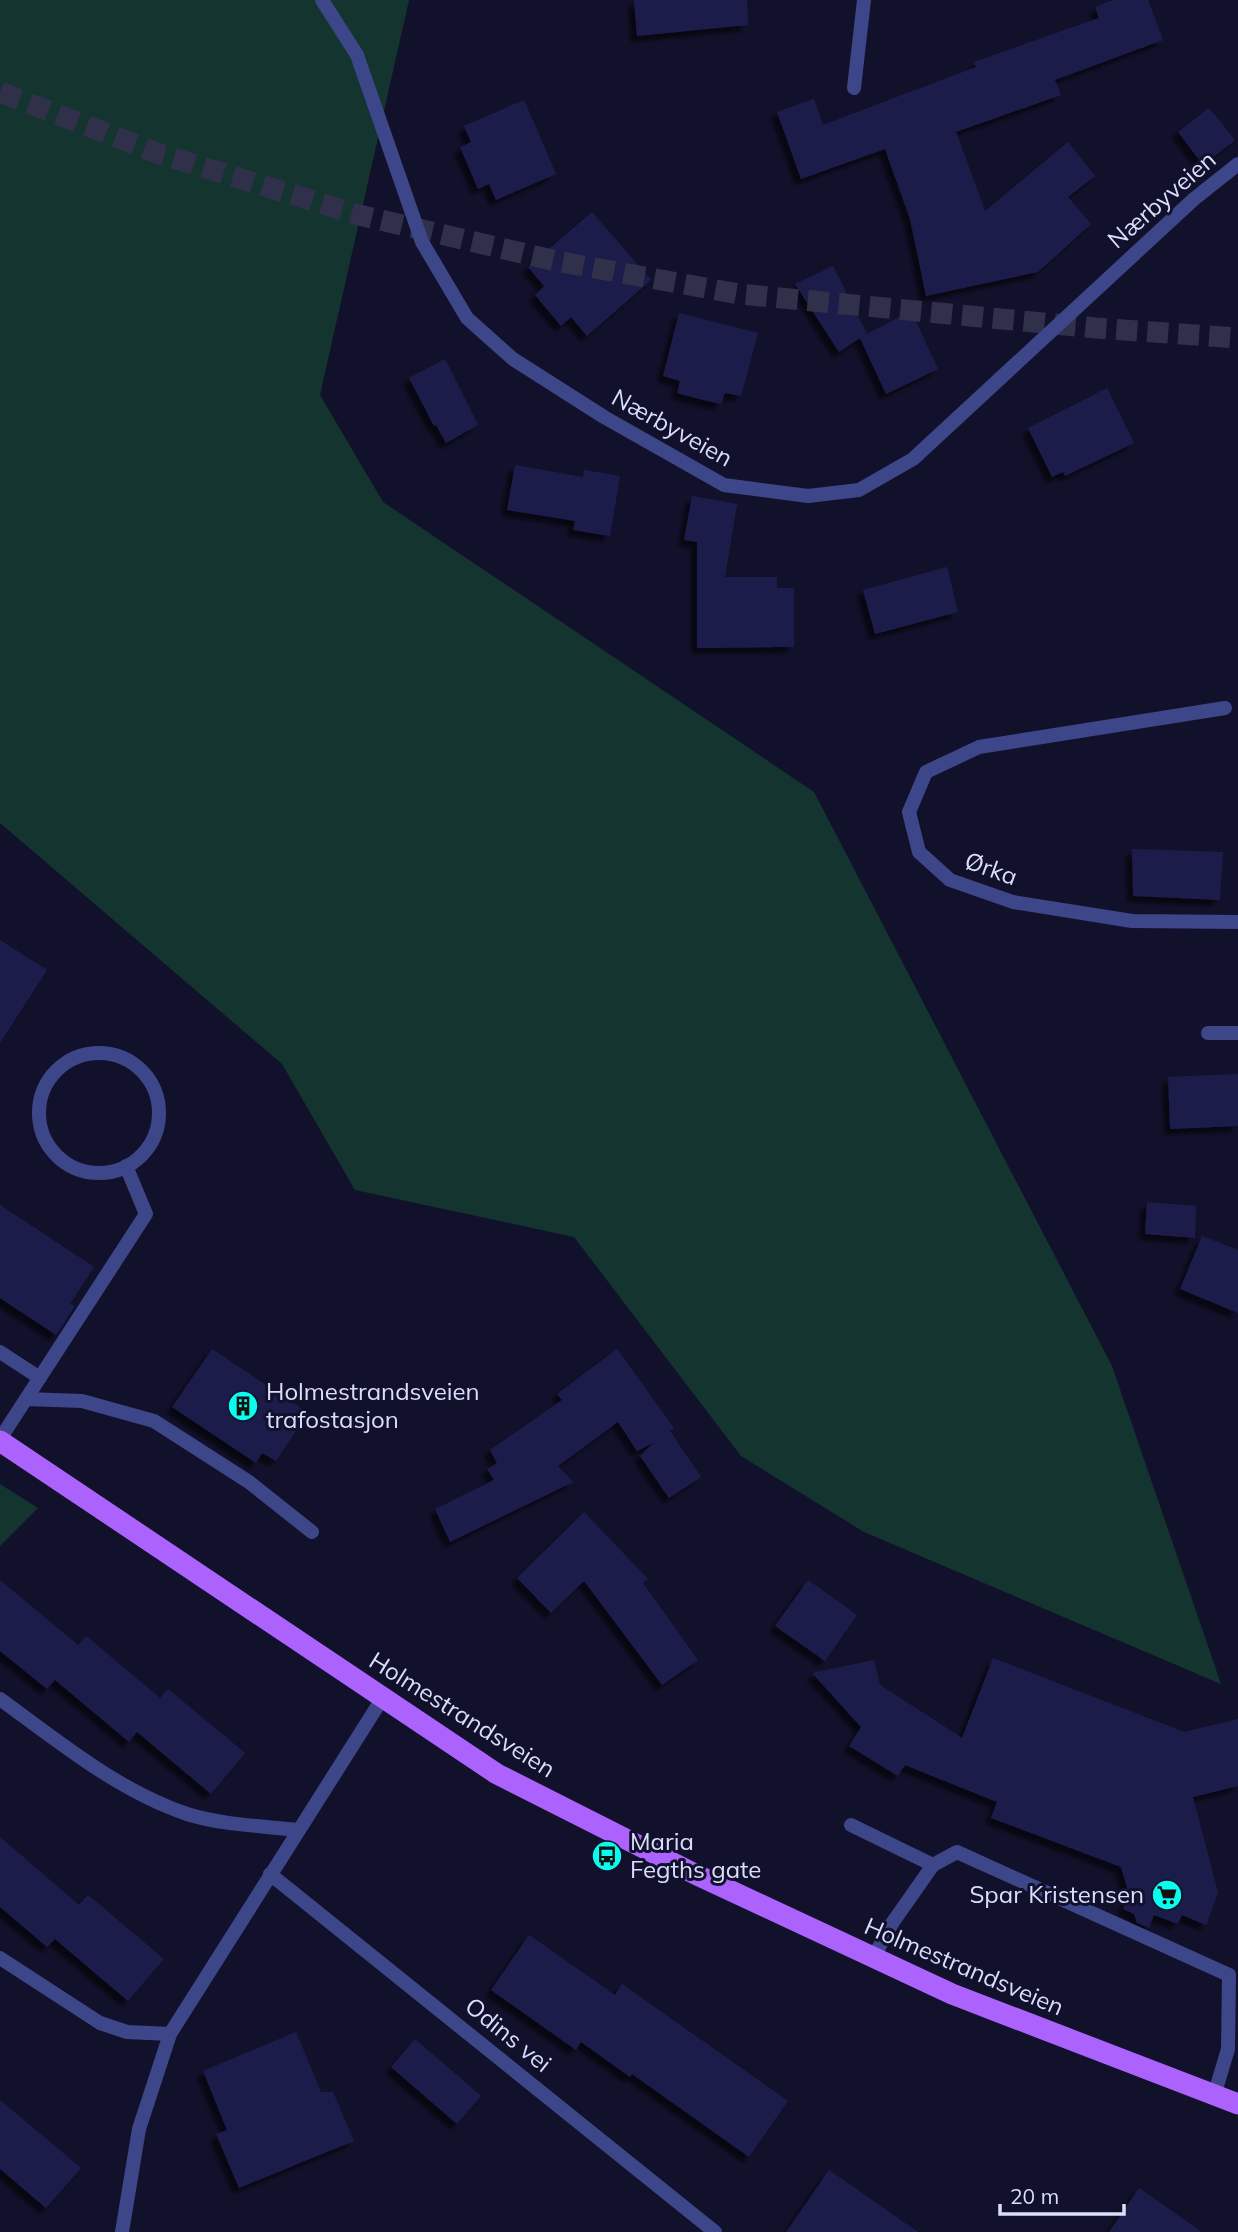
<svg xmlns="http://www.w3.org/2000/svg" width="1238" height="2232" font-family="Mulish,sans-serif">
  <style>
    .green { fill: #14352f }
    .building { fill: #1f1d4c; filter: url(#shadow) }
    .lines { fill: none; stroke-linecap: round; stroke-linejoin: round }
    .highway-tunnel { stroke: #30304b; stroke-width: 21; stroke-dasharray: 21 10; stroke-linecap: butt }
    .lane { stroke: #3d4689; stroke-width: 14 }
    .street { stroke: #3d4689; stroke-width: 14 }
    .primary { stroke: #ac63fe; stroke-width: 21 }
    .labels { text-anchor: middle; stroke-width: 6; stroke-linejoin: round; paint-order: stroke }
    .street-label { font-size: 24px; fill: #dbddff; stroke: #12112b }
    .poi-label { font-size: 24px; fill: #dbddff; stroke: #12112b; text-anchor: start }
  </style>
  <defs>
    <filter id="shadow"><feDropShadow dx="-6" dy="6" stdDeviation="2" flood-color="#0009"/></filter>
  </defs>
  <rect width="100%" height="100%" fill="#12112b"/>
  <!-- green -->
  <path class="green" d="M 0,0 L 409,0 L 320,395 L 383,502 L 814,792 L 1112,1366 L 1221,1684 L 864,1532 L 741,1456 L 574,1237 L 355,1190 L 282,1064 L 0,823 Z
    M 0,1484 L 38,1508 L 0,1546 Z"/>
  <!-- building -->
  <path class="building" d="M 634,0 L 747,0 L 748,25 L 637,36 Z
    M 1113,0 L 1148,0 L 1163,40 L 1055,80 L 1061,95 L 956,132 L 985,211 L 1068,142 L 1095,176 L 1068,197 L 1091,224 L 1038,272 L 926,296 L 910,219 L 885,149 L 801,179 L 777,112 L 814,99 L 823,125 L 976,67 L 974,62 L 1099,18 L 1095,7 Z
    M 524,100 L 556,174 L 496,200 L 489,184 L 478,189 L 460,147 L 471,142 L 464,126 Z
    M 1209,108 L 1235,140 L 1203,165 L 1178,132 Z
    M 592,212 L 651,280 L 587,336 L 571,317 L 561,326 L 535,295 L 544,286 L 528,267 Z
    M 833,266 L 867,334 L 911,311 L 938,369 L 886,394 L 860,338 L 839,352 L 795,284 Z
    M 679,313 L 758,333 L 741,396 L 725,393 L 721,404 L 699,399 L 677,393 L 680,381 L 663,376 Z
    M 445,359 L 478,425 L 446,443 L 436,425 L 434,426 L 409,378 Z
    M 1107,388 L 1134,443 L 1065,476 L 1063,472 L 1052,477 L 1028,428 Z
    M 515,465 L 583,477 L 584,470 L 620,476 L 610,536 L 573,530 L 575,521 L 507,510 Z
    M 692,496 L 737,504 L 725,577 L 777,577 L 777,588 L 794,588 L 794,647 L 697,648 L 697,542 L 684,540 Z
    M 947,567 L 958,612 L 875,634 L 863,590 Z
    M 1132,849 L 1223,852 L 1220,900 L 1133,896 Z
    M 0,940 L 47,970 L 0,1043 Z
    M 1238,1074 L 1238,1126 L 1170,1129 L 1168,1077 Z
    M 1147,1202 L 1196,1206 L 1195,1238 L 1145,1234 Z
    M 0,1205 L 94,1267 L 70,1304 L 75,1306 L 56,1335 L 0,1298 Z
    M 1202,1236 L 1238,1250 L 1238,1313 L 1180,1289 Z
    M 212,1349 L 308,1413 L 276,1461 L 262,1453 L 256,1463 L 172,1407 Z
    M 617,1349 L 674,1428 L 670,1431 L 701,1477 L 669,1498 L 640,1456 L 653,1443 L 637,1451 L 618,1422 L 558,1466 L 573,1482 L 450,1542 L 435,1509 L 494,1480 L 487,1469 L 497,1463 L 490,1450 L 562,1400 L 557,1394 Z
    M 584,1512 L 648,1579 L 643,1583 L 698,1660 L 662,1685 L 584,1581 L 551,1613 L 517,1578 Z
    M 0,1580 L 78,1645 L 86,1636 L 160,1698 L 168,1689 L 245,1753 L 211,1794 L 137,1732 L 129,1742 L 55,1680 L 47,1689 L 0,1651 Z
    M 808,1580 L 857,1615 L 825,1661 L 775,1626 Z
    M 993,1658 L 1184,1732 L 1238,1719 L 1238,1786 L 1193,1797 L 1218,1893 L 1206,1925 L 1182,1915 L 1178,1924 L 1154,1915 L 1149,1928 L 1137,1923 L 1134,1914 L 1123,1909 L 1129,1895 L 1121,1867 L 991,1818 L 997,1802 L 905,1765 L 898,1776 L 849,1746 L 861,1727 L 812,1673 L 874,1660 L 880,1685 L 962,1738 Z
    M 0,1837 L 79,1905 L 88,1895 L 164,1959 L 128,2001 L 55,1939 L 47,1947 L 0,1907 Z
    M 529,1935 L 615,1995 L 622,1984 L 788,2101 L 749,2157 L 632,2074 L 630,2077 L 581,2042 L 576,2050 L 491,1990 Z
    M 296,2032 L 321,2092 L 333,2092 L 354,2141 L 239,2188 L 216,2134 L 227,2130 L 203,2071 Z
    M 415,2039 L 481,2096 L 457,2124 L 391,2067 Z
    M 0,2100 L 81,2168 L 46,2208 L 0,2169 Z
    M 829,2170 L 918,2232 L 786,2232 Z
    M 1139,2188 L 1202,2232 L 1109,2232 Z"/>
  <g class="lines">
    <!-- highway-tunnel -->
    <path class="highway-tunnel" d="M 0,92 L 157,153 L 359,215 L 556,261 L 739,294 L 1096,328 L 1238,338"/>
    <!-- lane -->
    <path class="lane" d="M39 1113a60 60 0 1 1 120 0a60 60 0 1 1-120 0Z
      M 0,1352 L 40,1378
      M 26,1399 L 82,1401 L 154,1421 L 249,1482 L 312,1532
      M 0,1439 L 146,1214 L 126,1166
      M 0,1699 C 58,1741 118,1791 187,1814 C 222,1825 262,1826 298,1830
      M 851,1825 L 933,1865
      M 0,1958 L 100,2023 L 127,2032 L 170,2034
      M 873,1958 L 893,1922 L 933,1865 L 957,1852 L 1229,1975 L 1228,2049 L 1214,2096"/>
    <!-- street -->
    <path class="street" d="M 322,0 L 357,55 L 422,242 L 467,318 L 513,359 L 604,417 L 724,485 L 808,496 L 859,490 L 913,459 L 1194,199 L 1238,164
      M 854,88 L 864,0
      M 1225,708 L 979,747 L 926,772 L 909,812 L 919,852 L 950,880 L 1013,902 L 1132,921 L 1238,922
      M 1208,1033 L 1238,1033
      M 270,1874 L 715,2232
      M 122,2232 L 139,2129 L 170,2034 L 382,1699"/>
    <!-- primary -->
    <path class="primary" d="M 0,1441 L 497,1774 L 695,1874 L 952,1994 L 1238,2104"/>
  </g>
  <!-- icons -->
  <defs>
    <g id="building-disc" transform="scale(1.575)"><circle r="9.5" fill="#09fdef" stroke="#12112b"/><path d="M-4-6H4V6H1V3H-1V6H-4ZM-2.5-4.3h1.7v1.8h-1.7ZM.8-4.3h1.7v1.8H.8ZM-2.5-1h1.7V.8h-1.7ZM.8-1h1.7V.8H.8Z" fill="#111"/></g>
    <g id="bus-disc" transform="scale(1.575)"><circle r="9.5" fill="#09fdef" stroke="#12112b"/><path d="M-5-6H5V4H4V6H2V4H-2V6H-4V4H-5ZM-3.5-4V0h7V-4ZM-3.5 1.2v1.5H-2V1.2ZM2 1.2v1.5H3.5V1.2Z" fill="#111"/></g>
    <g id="supermarket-disc" transform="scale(1.575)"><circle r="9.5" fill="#09fdef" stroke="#12112b"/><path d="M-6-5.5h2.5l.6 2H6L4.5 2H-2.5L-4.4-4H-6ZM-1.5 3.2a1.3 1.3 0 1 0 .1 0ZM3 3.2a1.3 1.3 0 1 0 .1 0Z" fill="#111"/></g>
  </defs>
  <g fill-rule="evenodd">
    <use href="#building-disc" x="243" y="1406"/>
    <use href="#bus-disc" x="607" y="1856"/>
    <use href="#supermarket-disc" x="1167" y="1895"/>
  </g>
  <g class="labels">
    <!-- street labels -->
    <g class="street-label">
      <text transform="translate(1162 200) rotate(-41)" y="8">Nærbyveien</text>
      <text transform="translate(672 428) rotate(29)" y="8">Nærbyveien</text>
      <text transform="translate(991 869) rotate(20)" y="8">Ørka</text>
      <text transform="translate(462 1715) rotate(32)" y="8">Holmestrandsveien</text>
      <text transform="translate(964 1967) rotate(23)" y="8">Holmestrandsveien</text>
      <text transform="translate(508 2035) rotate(39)" y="8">Odins vei</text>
    </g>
    <!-- poi labels -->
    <g class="poi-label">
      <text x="266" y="1400">Holmestrandsveien<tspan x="266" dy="28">trafostasjon</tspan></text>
      <text x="630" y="1850">Maria<tspan x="630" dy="28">Fegths gate</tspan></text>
      <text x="1144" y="1903" text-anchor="end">Spar Kristensen</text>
    </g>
  </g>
  <!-- scale -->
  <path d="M1000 2204v10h124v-10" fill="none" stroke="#dbddff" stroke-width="3.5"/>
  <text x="1010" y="2204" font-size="21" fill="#dbddff" stroke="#12112b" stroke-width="5" paint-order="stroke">20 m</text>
</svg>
